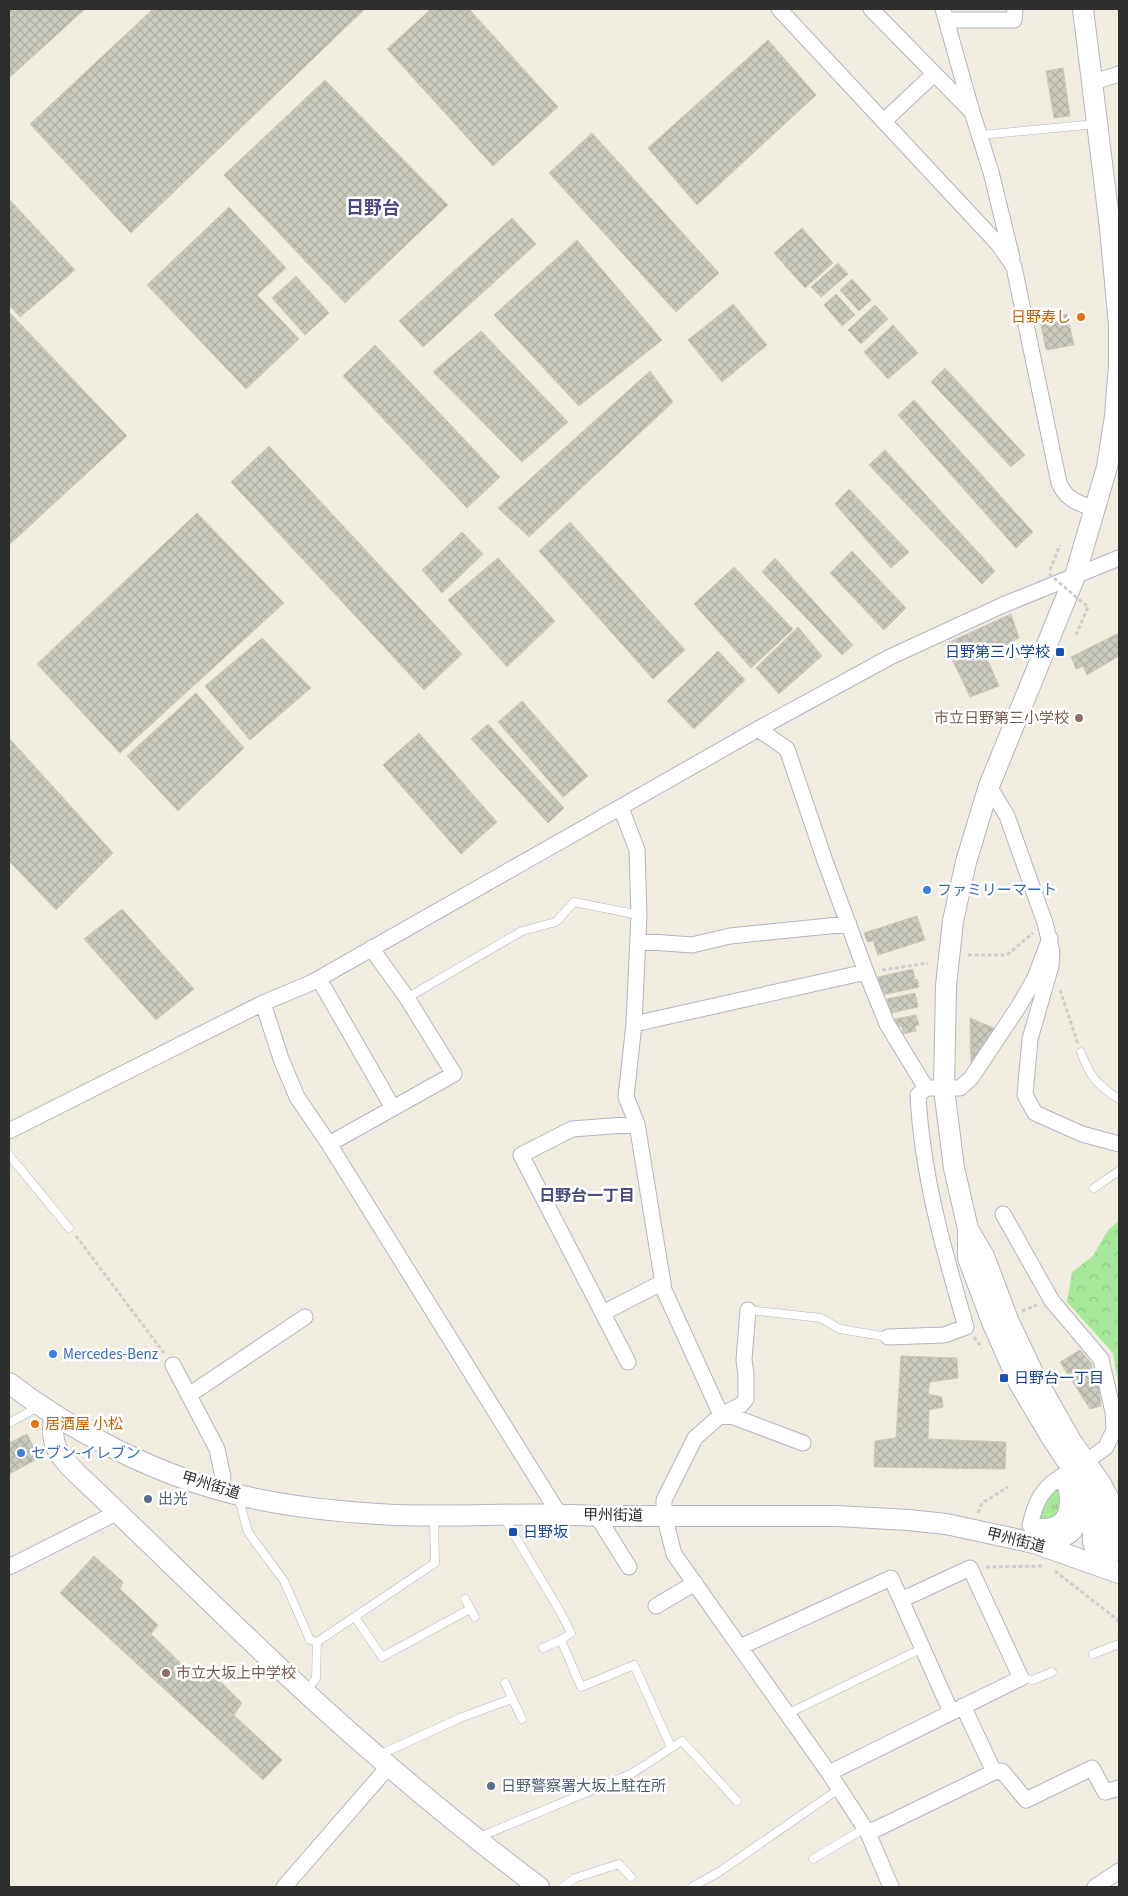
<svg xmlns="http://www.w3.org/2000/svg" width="1128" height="1896" font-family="'Source Sans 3','Noto Sans JP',sans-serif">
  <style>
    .grass { fill: url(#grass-tufts) }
    .forest { fill: url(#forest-crowns) }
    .building { fill: url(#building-cross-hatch); stroke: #ccc8b9 }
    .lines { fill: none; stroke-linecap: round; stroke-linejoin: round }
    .lane-casing { stroke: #b4b4c2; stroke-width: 9 }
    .street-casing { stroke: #b4b4c2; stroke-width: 17 }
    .secondary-casing { stroke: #b4b4c2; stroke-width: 22 }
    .path { stroke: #cdcdcd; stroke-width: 3; stroke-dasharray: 4 2.5; stroke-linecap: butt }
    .lane { stroke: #fff; stroke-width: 8 }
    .street { stroke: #fff; stroke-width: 15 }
    .secondary { stroke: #fff; stroke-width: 20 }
    .path-bridge { stroke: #cdcdcd; stroke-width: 3; stroke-dasharray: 4 2.5; stroke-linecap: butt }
    .food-dot { fill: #e8710a; stroke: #fff; stroke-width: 2 }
    .transit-dot { fill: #1a4fb4; stroke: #fff; stroke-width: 2 }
    .education-dot { fill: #8d6e63; stroke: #fff; stroke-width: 2 }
    .shop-dot { fill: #3f7fe0; stroke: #fff; stroke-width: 2 }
    .service-dot { fill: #5c6f8a; stroke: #fff; stroke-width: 2 }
    .labels { text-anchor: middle; stroke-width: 5; stroke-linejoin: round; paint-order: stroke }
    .food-label { font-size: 15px; fill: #c56008; stroke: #fff; text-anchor: end }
    .transit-label { font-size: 15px; fill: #164399; stroke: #fff; text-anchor: start }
    .education-label { font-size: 15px; fill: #785e54; stroke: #fff; text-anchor: end }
    .shop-label { font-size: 15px; fill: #366cbe; stroke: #fff; text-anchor: start }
    .street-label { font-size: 15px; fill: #2e2e2e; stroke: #fff }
    .service-label { font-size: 15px; fill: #4e5e75; stroke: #fff; text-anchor: start }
    .neighbourhood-label { font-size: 16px; font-weight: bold; fill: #4a4a83; stroke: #fff }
    .quarter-label { font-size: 18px; font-weight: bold; fill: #4a4a83; stroke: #fff }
  </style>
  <defs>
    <pattern id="grass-tufts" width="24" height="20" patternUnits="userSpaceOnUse" patternTransform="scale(1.25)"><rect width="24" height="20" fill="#a7e99a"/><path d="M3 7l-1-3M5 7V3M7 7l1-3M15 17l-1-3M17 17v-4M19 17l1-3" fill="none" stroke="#90c885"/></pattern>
    <pattern id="forest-crowns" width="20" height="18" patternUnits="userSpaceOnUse" patternTransform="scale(1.25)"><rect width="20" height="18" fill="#a7e99a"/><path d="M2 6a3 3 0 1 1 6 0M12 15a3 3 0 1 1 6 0" fill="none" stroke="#90c885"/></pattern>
    <pattern id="building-cross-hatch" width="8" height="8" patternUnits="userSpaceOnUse" patternTransform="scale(1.25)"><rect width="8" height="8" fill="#cbcabe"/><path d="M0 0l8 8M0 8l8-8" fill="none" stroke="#afaea4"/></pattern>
  </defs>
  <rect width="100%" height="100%" fill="#f0ece0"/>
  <!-- grass -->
  <path class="grass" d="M 1058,1484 L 1062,1496 L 1059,1518 L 1037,1520 L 1040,1506 Z"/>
  <!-- forest -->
  <path class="forest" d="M 1119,1221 L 1119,1388 L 1113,1353 L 1067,1302 L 1072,1272 L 1093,1256 L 1108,1230 Z"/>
  <!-- building -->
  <path class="building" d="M 9,9 L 85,9 L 9,78 Z
    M 153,9 L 365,9 L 131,233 L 30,124 Z
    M 431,9 L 469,9 L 558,107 L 493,166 L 387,49 Z
    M 768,40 L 816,95 L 697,205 L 648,148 Z
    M 1063,68 L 1070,116 L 1054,118 L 1046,71 Z
    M 325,80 L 448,205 L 345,303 L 224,175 Z
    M 592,133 L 719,273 L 676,312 L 549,173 Z
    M 9,199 L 75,270 L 20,317 L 9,305 Z
    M 229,207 L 286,268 L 257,295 L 299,339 L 246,389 L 147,285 Z
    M 512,218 L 536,244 L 423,347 L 399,321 Z
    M 802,228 L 833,263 L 805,288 L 774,253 Z
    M 577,240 L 662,340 L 579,406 L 494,315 Z
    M 838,263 L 848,274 L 821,297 L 811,287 Z
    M 296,276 L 329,313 L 305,335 L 272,298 Z
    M 852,279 L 871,300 L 859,311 L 840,290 Z
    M 836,294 L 855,315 L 842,326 L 824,305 Z
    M 733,304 L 767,345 L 722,382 L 688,340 Z
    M 875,305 L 888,319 L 861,344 L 848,330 Z
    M 9,312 L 127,436 L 9,545 Z
    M 1067,314 L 1074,345 L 1046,350 L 1040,320 Z
    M 893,325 L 918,353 L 888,379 L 864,352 Z
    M 481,331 L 568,422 L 522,462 L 433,372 Z
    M 375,345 L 500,477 L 467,508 L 343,376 Z
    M 945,368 L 1025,455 L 1011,467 L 931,382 Z
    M 650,371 L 673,402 L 529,537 L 498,508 Z
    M 914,400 L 1033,532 L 1016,548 L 898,415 Z
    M 269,446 L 462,654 L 424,690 L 231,482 Z
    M 885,450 L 995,571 L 982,584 L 869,465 Z
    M 849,489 L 909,552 L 891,568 L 835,504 Z
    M 197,513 L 284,603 L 120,753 L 37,664 Z
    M 570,522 L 685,650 L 653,679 L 539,551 Z
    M 462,532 L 483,554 L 442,593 L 422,570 Z
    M 852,551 L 906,608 L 884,630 L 830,573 Z
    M 498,558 L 555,621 L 507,667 L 448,600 Z
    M 775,558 L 853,645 L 842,655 L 762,572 Z
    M 734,567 L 793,629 L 751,668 L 694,604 Z
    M 1011,614 L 1019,638 L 986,656 L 999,686 L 970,697 L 945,644 Z
    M 798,627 L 822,656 L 779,694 L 756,668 Z
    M 1119,633 L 1119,656 L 1087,675 L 1083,666 L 1076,669 L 1071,657 Z
    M 262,638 L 311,688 L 250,740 L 205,686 Z
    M 718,651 L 745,680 L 694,729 L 667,701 Z
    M 196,693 L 244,748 L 178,811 L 127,756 Z
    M 522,701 L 588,776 L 563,797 L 498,722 Z
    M 488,724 L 564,808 L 548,823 L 471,739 Z
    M 419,733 L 497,822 L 461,854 L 383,765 Z
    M 9,738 L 113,853 L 56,910 L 9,861 Z
    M 122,909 L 194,989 L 156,1020 L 84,939 Z
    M 917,916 L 925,940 L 878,955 L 873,941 L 867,942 L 864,933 Z
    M 913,969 L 915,980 L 917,979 L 919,987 L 882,995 L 878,977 Z
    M 915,993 L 918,1007 L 891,1013 L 887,999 Z
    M 916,1015 L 919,1025 L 915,1026 L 916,1031 L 903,1034 L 902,1026 L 897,1027 L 895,1019 Z
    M 970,1018 L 994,1028 L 971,1063 Z
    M 1080,1350 L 1092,1364 L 1092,1368 L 1098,1381 L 1101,1406 L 1090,1409 L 1060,1362 Z
    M 901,1356 L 957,1358 L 958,1378 L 930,1382 L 928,1394 L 942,1397 L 943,1407 L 929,1410 L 928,1439 L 1006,1442 L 1005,1469 L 874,1467 L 875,1441 L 896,1438 Z
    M 27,1434 L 39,1458 L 9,1474 L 9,1443 Z
    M 94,1556 L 123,1582 L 120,1589 L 158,1625 L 151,1634 L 201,1683 L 212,1673 L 242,1703 L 234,1715 L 282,1760 L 263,1780 L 60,1593 Z"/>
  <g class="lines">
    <!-- lane casing -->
    <g class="lane-casing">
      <path id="lane" d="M 980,135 L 1097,124
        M 407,998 L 522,931 L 556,922 L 574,902 L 639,915
        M 1081,1052 C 1090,1077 1097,1085 1119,1099
        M 9,1155 L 69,1228
        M 1094,1188 L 1119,1171
        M 748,1310 L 821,1318 L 840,1329 L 888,1337
        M 9,1423 L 38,1407
        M 238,1496 L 248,1532 L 284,1581 L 310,1640 L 317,1642
        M 503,1516 L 561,1613 L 571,1633 L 561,1640 L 581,1687 L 634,1665 L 671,1747
        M 465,1599 L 475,1617
        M 355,1617 L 382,1657 L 470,1609
        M 543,1648 L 561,1640
        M 1093,1654 L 1119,1644
        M 1021,1678 L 1033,1680 L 1052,1672
        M 505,1683 L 522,1719
        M 306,1692 L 316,1678 L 317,1642 L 435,1563 L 434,1518
        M 787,1714 L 923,1648
        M 379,1755 L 460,1718 L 511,1699
        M 477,1838 L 631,1774 L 682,1741 L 737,1801
        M 813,1859 L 865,1828
        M 563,1887 L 575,1878 L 619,1864 L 631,1877
        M 692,1887 L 719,1872 L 839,1789"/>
    </g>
    <!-- street casing -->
    <g class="street-casing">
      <path id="street" d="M 779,9 L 999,245 L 1014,267 L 1059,483 C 1067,501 1079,503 1095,509
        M 871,9 L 971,111
        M 943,9 L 972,112 L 991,172 L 1012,258
        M 946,20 L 1014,20 L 1015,9
        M 1091,83 L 1119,74
        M 884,121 L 934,74
        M 758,729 L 787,749 L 825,861 L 866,972 L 887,1024 L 926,1088
        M 989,786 L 1007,816 L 1045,923 L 1052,952 L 1051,966 L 1030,1039 L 1025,1095 L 1035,1113 L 1082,1134 L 1119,1144
        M 621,808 L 637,850 L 639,915 L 634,1024 L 626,1097 L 637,1124 L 664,1290 L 721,1415 L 734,1417 L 803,1443
        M 638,941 L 692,945 L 730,936 L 849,924
        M 319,979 L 393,1108
        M 263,1003 L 281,1059 L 297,1097 L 329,1144 L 559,1514
        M 634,1024 L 866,972
        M 9,1131 L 263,1003 L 311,983 L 758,729 L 890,657 L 1003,605 L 1119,558
        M 329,1144 L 454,1074 L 407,998 L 371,948
        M 1003,1214 L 1052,1301 L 1101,1359 L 1113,1412 L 1114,1430 L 1106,1447 L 1079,1467
        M 748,1310 L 744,1360 L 746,1374 L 746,1399 L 741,1405 L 721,1415 L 695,1438 L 664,1500 L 664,1515 L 674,1554 L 829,1773 L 868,1833 L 891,1887
        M 603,1313 L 663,1282
        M 888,1337 L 944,1335 L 966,1327 C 944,1251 922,1175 918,1095 L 926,1088 L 960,1088 L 971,1078 L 1019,1006 L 1035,978 L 1050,938
        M 628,1362 L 521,1155 L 572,1129 L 637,1124
        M 173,1365 L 217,1449 L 223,1477 L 220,1489
        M 189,1395 L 305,1317
        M 1062,1476 C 1065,1482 1066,1488 1067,1495 C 1070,1522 1055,1530 1030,1525 C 1036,1501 1041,1489 1062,1476 Z
        M 597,1516 L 629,1567
        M 9,1567 L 118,1512
        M 901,1600 L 951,1712
        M 656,1606 L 695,1583
        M 740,1647 L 891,1578 L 901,1600 L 970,1568 L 1021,1678 L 829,1773
        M 994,1772 L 1002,1771 L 1026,1800 L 1092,1768 L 1105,1792 L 1119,1788
        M 868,1833 L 994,1772 L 963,1706
        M 284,1887 L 389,1766
        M 1095,1887 L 1119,1871"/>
    </g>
    <!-- secondary casing -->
    <g class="secondary-casing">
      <path id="secondary" d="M 1083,9 L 1110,228 L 1119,325 L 1119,365 L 1115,416 L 1107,467 L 1075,576 L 989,786 L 966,862 L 953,921 L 946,986 L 944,1089 L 954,1168 L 968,1229 L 968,1258 L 992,1322 L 1019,1383 L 1048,1432 L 1085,1489 L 1093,1510 L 1093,1542 L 1102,1566
        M 968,1229 L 984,1256 L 1008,1320 L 1036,1379 L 1071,1441 L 1101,1484 L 1108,1497 L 1112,1525 L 1112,1548 L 1107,1560 L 1102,1566
        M 9,1383 C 74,1433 159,1476 239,1495 C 284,1506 332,1511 378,1514 C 451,1519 524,1511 597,1516 L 837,1516 L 908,1520 L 946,1524 L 1034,1543 L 1119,1573
        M 55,1415 C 46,1450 67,1463 90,1486 C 185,1576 277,1670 377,1756 C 429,1801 483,1845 539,1887
        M 1035,1542 C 1046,1541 1057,1541 1066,1535 C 1081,1527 1083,1503 1080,1488"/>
    </g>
    <!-- path -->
    <path class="path" d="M 1050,570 L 1060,545
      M 1076,635 L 1088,607
      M 968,955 L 1007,955 L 1033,933
      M 882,970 L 928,963
      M 1060,990 L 1078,1044
      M 76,1236 L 164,1353
      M 1022,1311 L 1037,1305
      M 974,1337 L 982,1348
      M 978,1513 L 982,1503 L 1008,1487
      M 986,1567 L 1043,1566
      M 1055,1571 L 1119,1621"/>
    <!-- lane -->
    <use href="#lane" class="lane"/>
    <!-- street -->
    <use href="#street" class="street"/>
    <!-- secondary -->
    <use href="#secondary" class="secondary"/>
    <!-- path-bridge -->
    <path class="path-bridge" d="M 1049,574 L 1088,607"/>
  </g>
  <!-- markers -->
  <g class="food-dot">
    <circle cx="1081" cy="317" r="5"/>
    <circle cx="35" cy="1424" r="5"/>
  </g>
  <g class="transit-dot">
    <rect x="1055" y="647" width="10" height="10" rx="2.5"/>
    <rect x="999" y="1373" width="10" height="10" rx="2.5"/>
    <rect x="508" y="1527" width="10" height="10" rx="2.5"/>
  </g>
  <g class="education-dot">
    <circle cx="1079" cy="718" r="5"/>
    <circle cx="166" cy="1673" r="5"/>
  </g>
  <g class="shop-dot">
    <circle cx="927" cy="890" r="5"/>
    <circle cx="53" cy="1354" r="5"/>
    <circle cx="21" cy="1453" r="5"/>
  </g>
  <g class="service-dot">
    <circle cx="148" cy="1499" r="5"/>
    <circle cx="491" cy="1786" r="5"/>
  </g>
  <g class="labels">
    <!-- food labels -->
    <g class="food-label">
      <text x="1071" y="322">日野寿し</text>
      <text x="45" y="1429" text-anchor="start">居酒屋 小松</text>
    </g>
    <!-- transit labels -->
    <g class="transit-label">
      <text x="1050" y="657" text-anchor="end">日野第三小学校</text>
      <text x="1014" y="1383">日野台一丁目</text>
      <text x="523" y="1537">日野坂</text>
    </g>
    <!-- education labels -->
    <g class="education-label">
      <text x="1069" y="723">市立日野第三小学校</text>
      <text x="176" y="1678" text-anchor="start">市立大坂上中学校</text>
    </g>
    <!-- shop labels -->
    <g class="shop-label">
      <text x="937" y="895">ファミリーマート</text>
      <text x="63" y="1359">Mercedes-Benz</text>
      <text x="31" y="1458">セブン-イレブン</text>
    </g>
    <!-- street labels -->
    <g class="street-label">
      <text transform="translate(211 1485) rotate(17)" y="5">甲州街道</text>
      <text transform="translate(613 1515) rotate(1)" y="5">甲州街道</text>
      <text transform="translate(1016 1540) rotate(14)" y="5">甲州街道</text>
    </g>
    <!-- service labels -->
    <g class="service-label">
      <text x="158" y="1504">出光</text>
      <text x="501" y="1791">日野警察署大坂上駐在所</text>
    </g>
    <!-- neighbourhood labels -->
    <g class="neighbourhood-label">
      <text x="587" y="1201">日野台一丁目</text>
    </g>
    <!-- quarter labels -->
    <g class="quarter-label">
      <text x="373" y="214">日野台</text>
    </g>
  </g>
  <!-- border -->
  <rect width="1128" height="1896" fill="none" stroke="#2e2e2e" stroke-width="20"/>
</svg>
